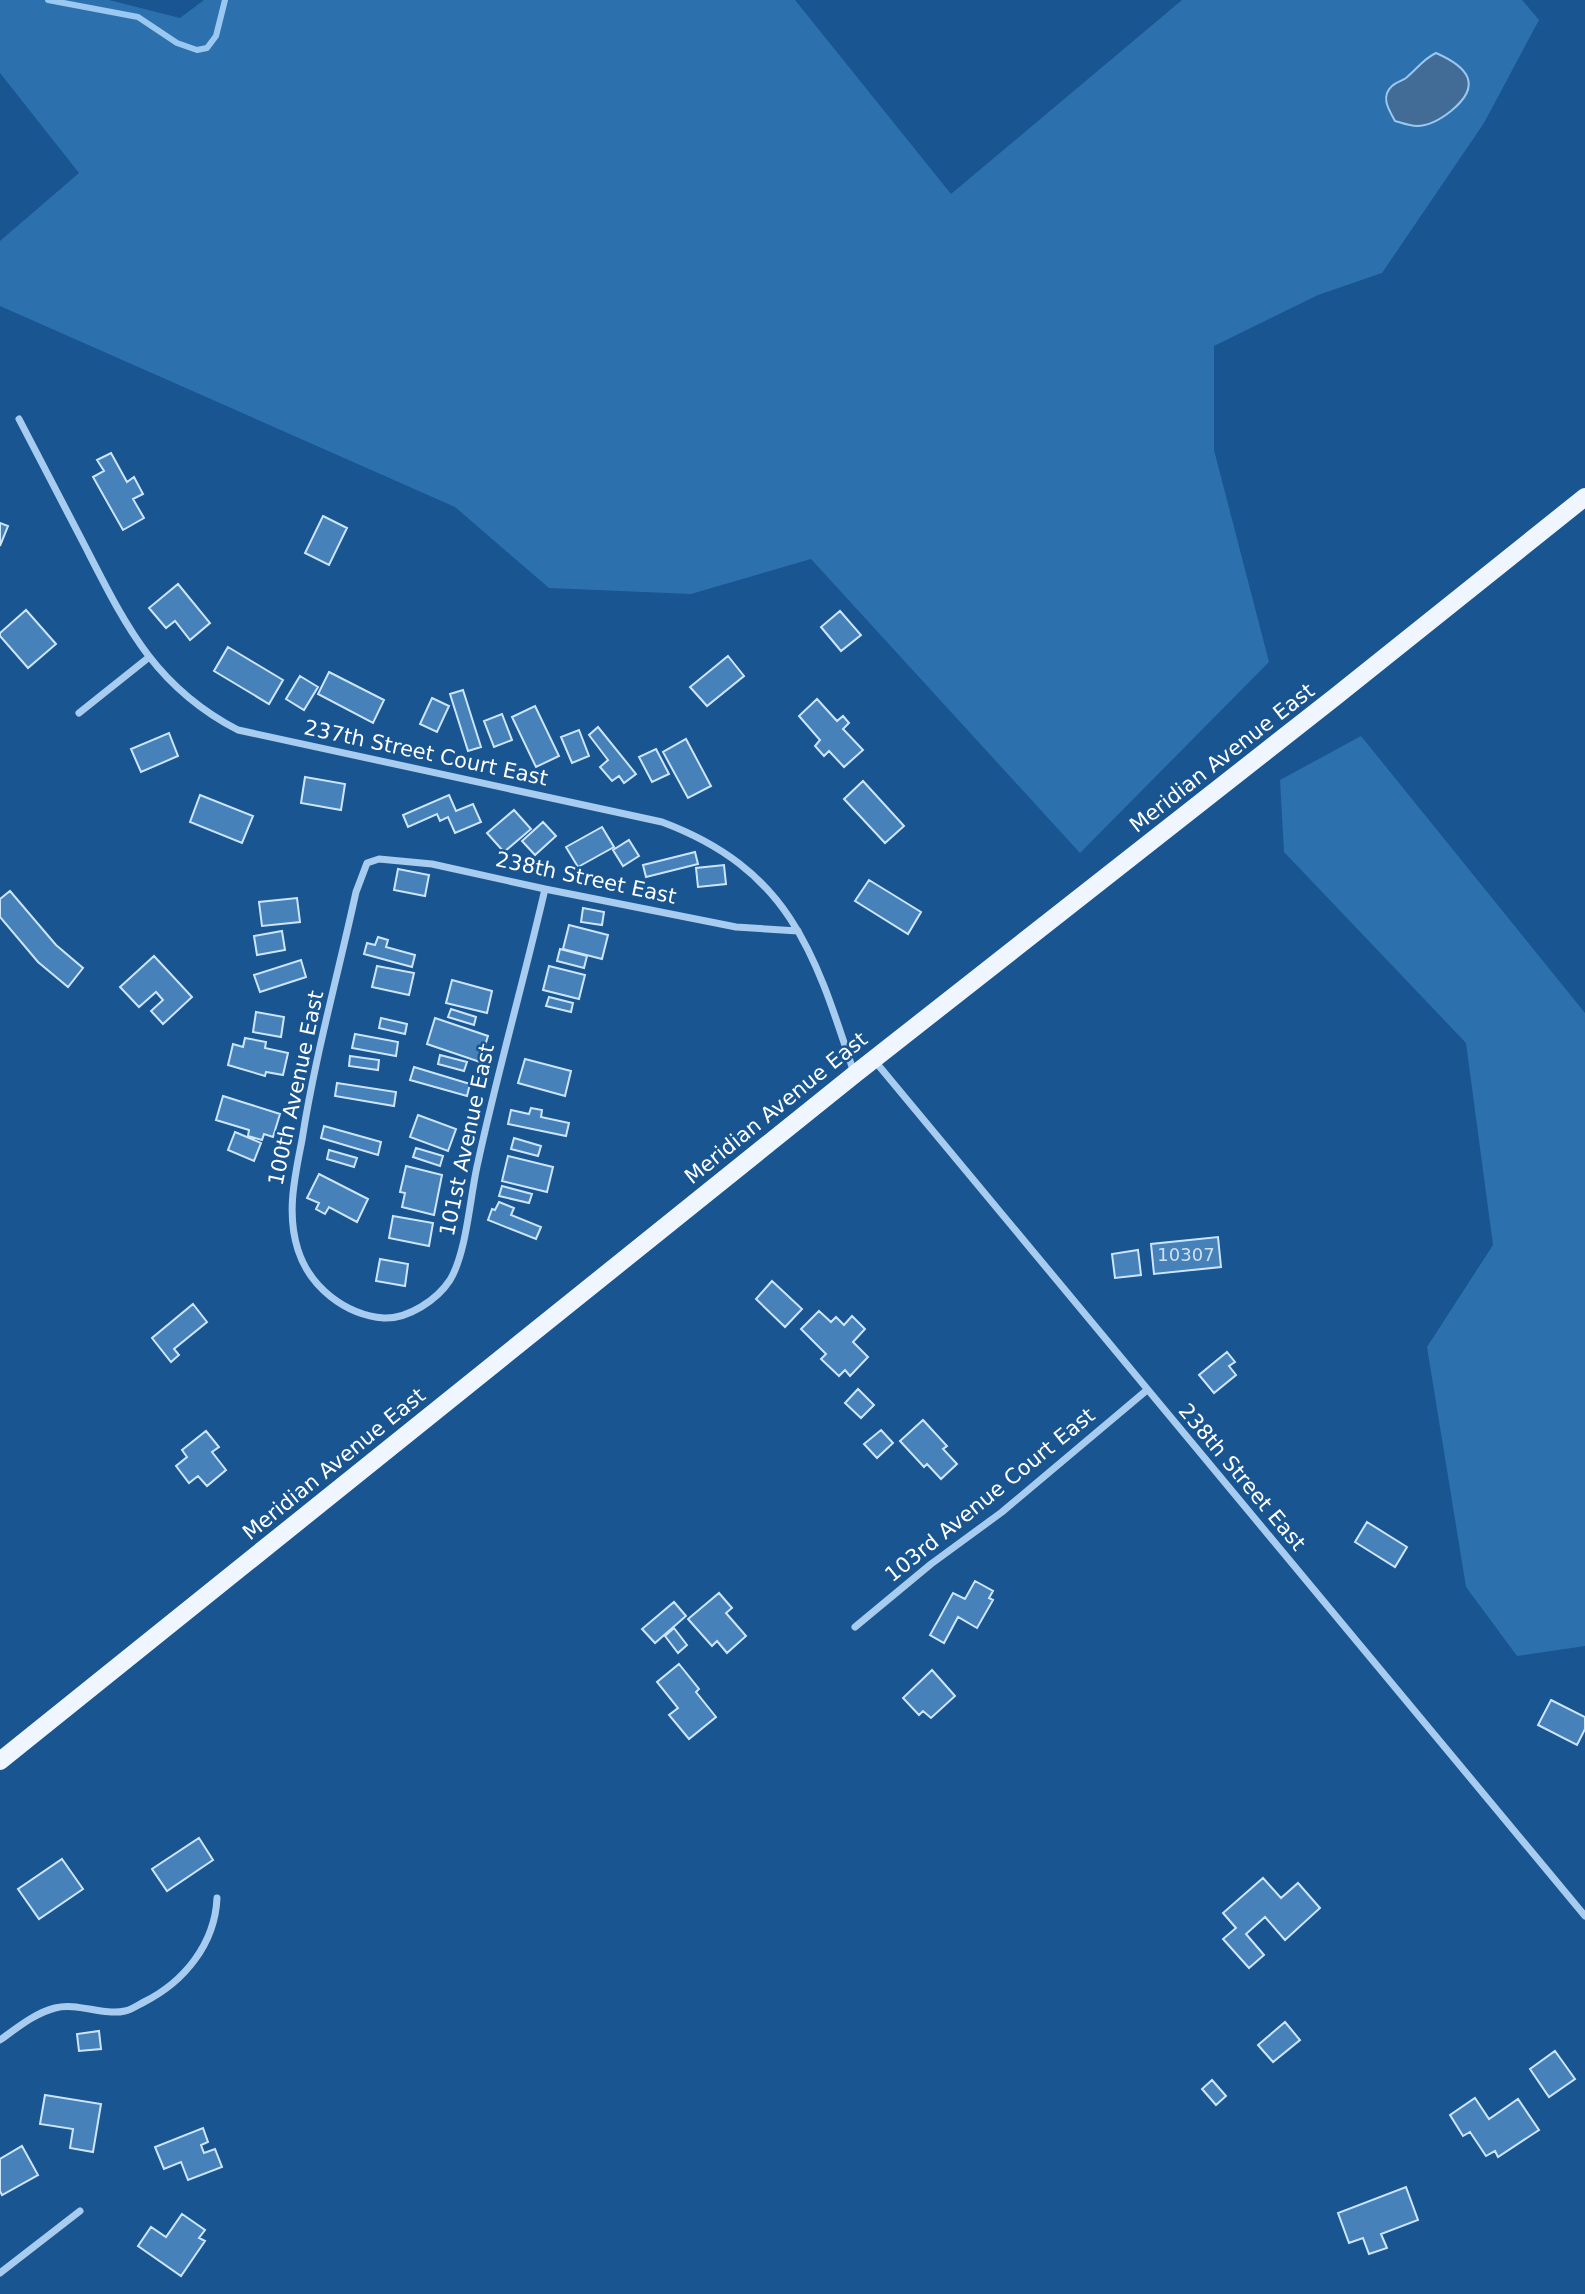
<svg xmlns="http://www.w3.org/2000/svg" width="1585" height="2294" font-family="'DejaVu Sans',sans-serif">
  <style>
    .green { fill: #2c70ae; fill-rule: evenodd }
    .water { fill: #426c96; stroke: #9ac8f1; stroke-width: 2 }
    .lines { fill: none; stroke-linecap: round; stroke-linejoin: round }
    .stream { stroke: #9ac8f1; stroke-width: 6 }
    .building { fill: #4681b9; stroke: #cde5fb; stroke-width: 2 }
    .minor { stroke: #a7ccef; stroke-width: 7 }
    .primary { stroke: #eff6ff; stroke-width: 18 }
    .labels { text-anchor: middle; stroke-width: 5; stroke-linejoin: round; paint-order: stroke }
    .number-label { font-size: 18px; fill: #d1e0ee }
    .street-label { font-size: 21px; fill: #fff; stroke: #195590 }
  </style>
  <rect width="100%" height="100%" fill="#195590"/>
  <!-- green -->
  <path class="green" d="M 0,0 L 109,0 L 180,18 L 204,0 L 795,0 L 951,194 L 1182,0 L 1522,0 L 1539,20 L 1484,123 L 1382,273 L 1318,295 L 1214,346 L 1214,450 L 1269,662 L 1080,853 L 811,559 L 691,594 L 549,588 L 455,507 L 0,306 L 0,241 L 79,173 L 0,73 ZM 1425,58 L 1387,107 L 1390,87 L 1406,78 Z
    M 1361,736 L 1585,1013 L 1585,1646 L 1517,1656 L 1466,1587 L 1427,1347 L 1493,1245 L 1466,1043 L 1284,852 L 1280,780 Z"/>
  <!-- water -->
  <path class="water" d="M 1436,53 C 1468,67 1483,85 1451,111 C 1441,119 1430,126 1417,126 C 1410,126 1402,123 1395,121 C 1389,110 1380,97 1392,86 C 1396,82 1402,81 1406,78 C 1417,69 1423,59 1436,53 Z"/>
  <g class="lines">
    <!-- stream -->
    <path class="stream" d="M 48,0 L 138,17 L 177,43 L 197,50 L 207,48 L 216,36 L 225,0"/>
  </g>
  <!-- building -->
  <path class="building" d="M 111,453 L 127,482 L 134,477 L 143,494 L 133,499 L 144,518 L 123,530 L 93,477 L 104,471 L 97,460 Z
    M 323,516 L 347,528 L 329,565 L 305,553 Z
    M 0,523 L 8,526 L 0,546 Z
    M 178,584 L 210,623 L 190,640 L 175,621 L 166,628 L 149,608 Z
    M 26,610 L 56,644 L 28,668 L 0,636 L 0,633 Z
    M 840,611 L 861,635 L 841,651 L 821,627 Z
    M 228,647 L 283,680 L 269,704 L 214,671 Z
    M 728,656 L 744,676 L 707,706 L 690,687 Z
    M 329,672 L 384,700 L 373,723 L 318,694 Z
    M 300,676 L 318,687 L 304,710 L 286,699 Z
    M 463,690 L 481,747 L 468,751 L 450,694 Z
    M 432,698 L 449,706 L 437,732 L 420,724 Z
    M 817,699 L 837,721 L 843,716 L 849,723 L 843,729 L 863,750 L 844,767 L 829,751 L 824,756 L 815,746 L 820,740 L 799,716 Z
    M 535,706 L 559,756 L 536,767 L 512,717 Z
    M 502,714 L 512,740 L 494,747 L 484,721 Z
    M 598,727 L 636,774 L 624,783 L 619,776 L 612,781 L 600,767 L 608,760 L 589,735 Z
    M 579,730 L 589,756 L 572,763 L 561,737 Z
    M 169,733 L 178,756 L 141,772 L 131,749 Z
    M 686,739 L 711,786 L 688,798 L 663,752 Z
    M 656,749 L 669,774 L 652,782 L 639,757 Z
    M 305,777 L 345,784 L 341,810 L 301,803 Z
    M 863,781 L 904,826 L 885,843 L 844,799 Z
    M 200,795 L 253,816 L 242,843 L 190,822 Z
    M 449,795 L 456,811 L 473,804 L 481,822 L 455,833 L 448,817 L 440,821 L 437,814 L 408,827 L 403,815 Z
    M 514,810 L 531,829 L 504,852 L 487,833 Z
    M 543,822 L 556,836 L 535,855 L 522,841 Z
    M 602,827 L 614,847 L 578,867 L 566,847 Z
    M 629,840 L 639,856 L 623,866 L 613,850 Z
    M 695,852 L 698,864 L 646,877 L 643,865 Z
    M 724,865 L 726,884 L 698,887 L 696,868 Z
    M 398,869 L 429,875 L 425,896 L 394,890 Z
    M 869,880 L 921,912 L 908,934 L 855,901 Z
    M 10,891 L 56,945 L 83,968 L 68,987 L 38,962 L 0,917 L 0,899 Z
    M 297,898 L 300,922 L 262,926 L 259,902 Z
    M 583,908 L 604,912 L 602,925 L 581,922 Z
    M 569,925 L 608,935 L 602,959 L 563,949 Z
    M 282,931 L 285,950 L 257,955 L 254,936 Z
    M 378,937 L 388,940 L 386,947 L 415,955 L 412,967 L 364,954 L 367,943 L 375,945 Z
    M 560,949 L 587,956 L 584,968 L 557,961 Z
    M 154,956 L 192,997 L 163,1024 L 151,1011 L 163,1000 L 156,992 L 139,1007 L 120,987 Z
    M 301,960 L 306,977 L 260,992 L 254,975 Z
    M 377,966 L 414,973 L 409,995 L 372,987 Z
    M 549,966 L 585,975 L 579,999 L 543,990 Z
    M 452,980 L 492,991 L 487,1013 L 446,1003 Z
    M 549,997 L 573,1003 L 571,1012 L 546,1006 Z
    M 451,1009 L 476,1017 L 474,1025 L 448,1017 Z
    M 256,1012 L 284,1017 L 281,1037 L 253,1032 Z
    M 381,1018 L 407,1024 L 405,1034 L 379,1028 Z
    M 435,1018 L 488,1036 L 480,1062 L 427,1044 Z
    M 355,1034 L 398,1042 L 396,1056 L 352,1048 Z
    M 245,1038 L 266,1042 L 265,1048 L 288,1053 L 283,1075 L 266,1072 L 265,1076 L 228,1065 L 233,1044 L 243,1047 Z
    M 440,1055 L 467,1062 L 464,1071 L 438,1064 Z
    M 350,1056 L 379,1060 L 378,1070 L 349,1066 Z
    M 525,1059 L 571,1071 L 565,1096 L 518,1083 Z
    M 414,1067 L 470,1084 L 467,1096 L 410,1080 Z
    M 337,1083 L 396,1092 L 394,1106 L 335,1096 Z
    M 223,1096 L 280,1114 L 273,1137 L 264,1134 L 262,1140 L 248,1136 L 249,1130 L 216,1120 Z
    M 531,1108 L 542,1110 L 541,1117 L 569,1123 L 566,1136 L 508,1124 L 511,1110 L 529,1114 Z
    M 418,1115 L 456,1129 L 448,1151 L 410,1137 Z
    M 324,1126 L 381,1142 L 378,1155 L 321,1138 Z
    M 235,1132 L 261,1143 L 254,1161 L 228,1150 Z
    M 514,1138 L 541,1146 L 538,1156 L 511,1149 Z
    M 416,1148 L 443,1156 L 440,1166 L 413,1157 Z
    M 329,1150 L 357,1158 L 354,1167 L 327,1159 Z
    M 508,1156 L 553,1167 L 547,1192 L 502,1181 Z
    M 406,1166 L 442,1175 L 434,1215 L 402,1207 L 405,1193 L 400,1192 Z
    M 319,1174 L 368,1199 L 357,1222 L 329,1207 L 325,1214 L 316,1209 L 319,1203 L 307,1198 Z
    M 502,1186 L 532,1194 L 529,1203 L 499,1196 Z
    M 499,1202 L 514,1208 L 511,1215 L 541,1227 L 536,1239 L 488,1220 L 492,1209 L 495,1210 Z
    M 393,1216 L 433,1223 L 429,1246 L 389,1238 Z
    M 1218,1237 L 1221,1267 L 1154,1274 L 1151,1244 Z
    M 1138,1250 L 1141,1275 L 1115,1278 L 1112,1254 Z
    M 380,1259 L 408,1264 L 405,1286 L 376,1281 Z
    M 772,1281 L 802,1309 L 785,1327 L 756,1299 Z
    M 193,1304 L 207,1322 L 174,1349 L 179,1355 L 171,1362 L 152,1338 Z
    M 819,1311 L 831,1322 L 836,1317 L 844,1325 L 852,1316 L 865,1329 L 853,1342 L 868,1357 L 850,1376 L 845,1370 L 839,1376 L 821,1359 L 826,1354 L 801,1329 Z
    M 1227,1352 L 1235,1362 L 1229,1366 L 1236,1375 L 1214,1393 L 1199,1375 Z
    M 858,1389 L 874,1405 L 861,1418 L 845,1403 Z
    M 923,1420 L 947,1446 L 943,1449 L 957,1464 L 941,1479 L 927,1464 L 924,1467 L 900,1441 Z
    M 881,1430 L 893,1443 L 877,1458 L 864,1444 Z
    M 206,1431 L 219,1447 L 212,1452 L 226,1470 L 207,1486 L 198,1476 L 189,1483 L 176,1466 L 187,1457 L 182,1450 Z
    M 1367,1522 L 1407,1547 L 1395,1567 L 1355,1542 Z
    M 975,1581 L 993,1591 L 989,1598 L 993,1600 L 977,1628 L 958,1617 L 944,1643 L 930,1635 L 953,1593 L 965,1599 Z
    M 719,1593 L 732,1608 L 726,1613 L 746,1636 L 727,1653 L 717,1641 L 712,1646 L 688,1619 Z
    M 674,1602 L 686,1616 L 655,1643 L 642,1629 Z
    M 674,1628 L 687,1645 L 678,1653 L 665,1636 Z
    M 679,1664 L 699,1689 L 696,1692 L 716,1717 L 689,1739 L 669,1715 L 678,1708 L 657,1682 Z
    M 932,1670 L 955,1696 L 931,1718 L 923,1711 L 919,1715 L 903,1698 Z
    M 1551,1700 L 1585,1717 L 1585,1729 L 1577,1745 L 1538,1725 Z
    M 199,1838 L 213,1860 L 167,1891 L 152,1869 Z
    M 62,1859 L 83,1889 L 39,1919 L 18,1889 Z
    M 1263,1878 L 1281,1898 L 1298,1883 L 1320,1908 L 1285,1940 L 1265,1917 L 1246,1934 L 1264,1955 L 1249,1968 L 1223,1939 L 1236,1928 L 1223,1913 Z
    M 1285,2022 L 1300,2040 L 1273,2062 L 1258,2045 Z
    M 99,2031 L 101,2049 L 79,2051 L 77,2034 Z
    M 1555,2051 L 1575,2079 L 1549,2097 L 1530,2069 Z
    M 1212,2080 L 1226,2096 L 1216,2105 L 1202,2089 Z
    M 45,2095 L 101,2104 L 93,2152 L 70,2148 L 73,2129 L 40,2124 Z
    M 1475,2098 L 1489,2119 L 1518,2099 L 1539,2130 L 1498,2157 L 1495,2151 L 1486,2156 L 1470,2132 L 1463,2136 L 1450,2115 Z
    M 203,2128 L 208,2142 L 201,2145 L 204,2153 L 215,2149 L 222,2167 L 188,2180 L 181,2162 L 164,2169 L 155,2147 Z
    M 22,2146 L 38,2175 L 2,2195 L 0,2191 L 0,2159 Z
    M 1406,2187 L 1418,2220 L 1381,2234 L 1387,2248 L 1369,2254 L 1363,2238 L 1349,2243 L 1338,2213 Z
    M 182,2214 L 205,2230 L 199,2238 L 205,2241 L 181,2276 L 138,2246 L 151,2227 L 166,2237 Z"/>
  <g class="lines">
    <!-- minor -->
    <path class="minor" d="M 19,419 C 41,461 63,504 85,546 C 126,626 155,687 238,730 L 662,822 C 790,870 815,953 854,1073
      M 79,713 L 148,658
      M 545,889 C 524,980 498,1070 478,1162 C 470,1195 467,1252 450,1280 C 437,1300 408,1319 384,1318 C 345,1315 310,1287 298,1250 C 286,1213 295,1176 302,1140 C 315,1056 338,975 356,892 L 367,863 L 379,859 L 432,864 L 545,889 L 736,927 L 798,931
      M 874,1060 L 1585,1916
      M 855,1627 L 931,1564 L 1002,1512 L 1147,1390
      M 0,2040 C 17,2028 35,2013 55,2008 C 77,2002 103,2016 125,2011 C 131,2010 138,2005 144,2002 C 184,1982 215,1944 217,1898
      M 0,2273 L 80,2211"/>
    <!-- primary -->
    <path class="primary" d="M 0,1761 L 855,1074 L 1335,697 L 1585,497"/>
  </g>
  <g class="labels">
    <!-- number labels -->
    <g class="number-label">
      <text x="1186" y="1261">10307</text>
    </g>
    <!-- street labels -->
    <g class="street-label">
      <text transform="translate(426 753) rotate(12)" y="7">237th Street Court East</text>
      <text transform="translate(1222 758) rotate(-38)" y="7">Meridian Avenue East</text>
      <text transform="translate(586 878) rotate(12)" y="7">238th Street East</text>
      <text transform="translate(296 1088) rotate(-78)" y="7">100th Avenue East</text>
      <text transform="translate(776 1108) rotate(-39)" y="7">Meridian Avenue East</text>
      <text transform="translate(467 1140) rotate(-78)" y="7">101st Avenue East</text>
      <text transform="translate(334 1464) rotate(-39)" y="7">Meridian Avenue East</text>
      <text transform="translate(1242 1477) rotate(50)" y="7">238th Street East</text>
      <text transform="translate(990 1495) rotate(-39)" y="7">103rd Avenue Court East</text>
    </g>
  </g>
</svg>
